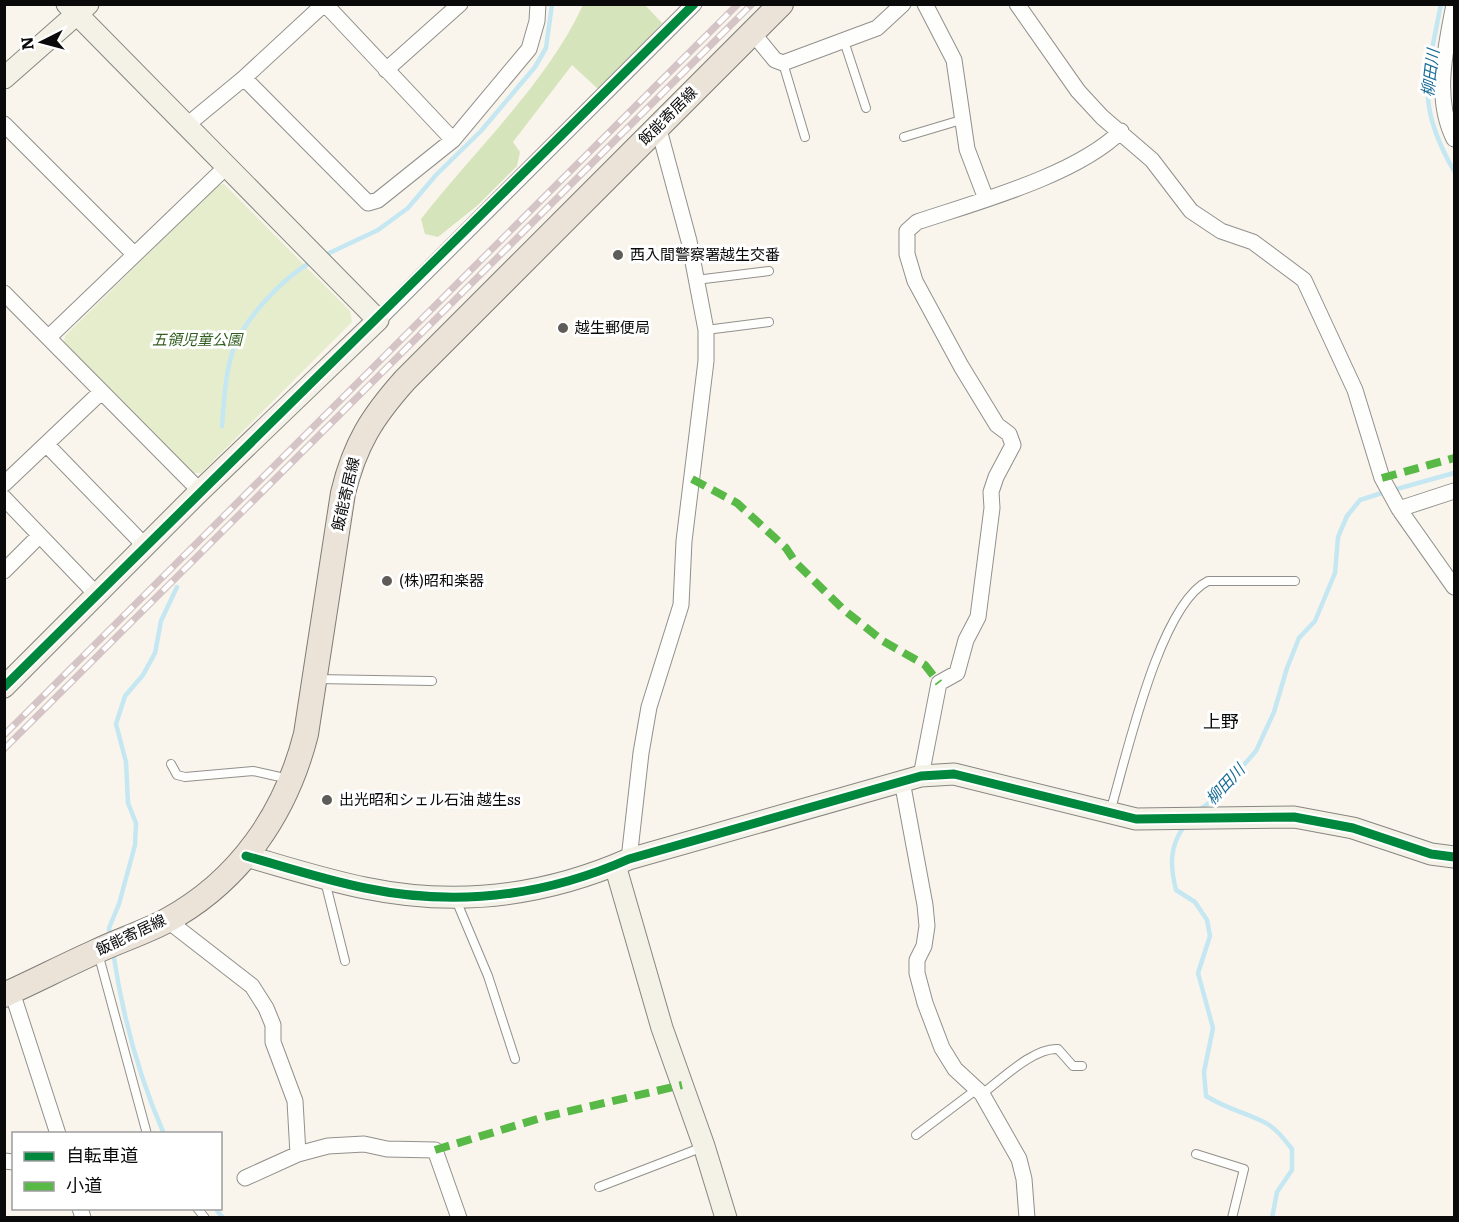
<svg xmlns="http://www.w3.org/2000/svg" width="1459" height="1222" font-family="Literata,'Noto Sans JP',serif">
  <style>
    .green { fill: #e5edcd }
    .forest { fill: #d6e4bb }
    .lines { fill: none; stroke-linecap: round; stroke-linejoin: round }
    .stream { stroke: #c4e7f2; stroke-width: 4.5 }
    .lane-casing { stroke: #92908c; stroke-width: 10 }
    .street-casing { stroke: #92908c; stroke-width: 17 }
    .secondary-casing { stroke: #888682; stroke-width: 23 }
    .primary-casing { stroke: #7f7d79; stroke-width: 26 }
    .lane { stroke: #fefefc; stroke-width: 8 }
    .street { stroke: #fefefc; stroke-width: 15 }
    .secondary { stroke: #f4f1e7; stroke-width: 21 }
    .primary { stroke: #ebe3d7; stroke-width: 24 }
    .rail-casing { stroke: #d5c4c5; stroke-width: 7 }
    .rail { stroke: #fff; stroke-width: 4.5; stroke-dasharray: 14; stroke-linecap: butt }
    .quiet { stroke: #58b947; stroke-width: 8; stroke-dasharray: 15 8; stroke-linecap: butt }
    .cycleway-casing { stroke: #fff; stroke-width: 13 }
    .cycleway { stroke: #00873e; stroke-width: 9 }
    .poi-dot { fill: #5e5c59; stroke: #fff; stroke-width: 2 }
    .labels { text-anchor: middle; stroke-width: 6; stroke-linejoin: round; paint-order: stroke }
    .street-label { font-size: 15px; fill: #0a0a0a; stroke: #fff }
    .poi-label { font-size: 15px; fill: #0a0a0a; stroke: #fff; text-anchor: start }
    .park-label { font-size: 15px; font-style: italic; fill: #325e1e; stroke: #fff }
    .water-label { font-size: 16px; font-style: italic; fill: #196d96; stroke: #fff }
    .quarter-label { font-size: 18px; fill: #0a0a0a; stroke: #fff }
  </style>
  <rect width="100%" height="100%" fill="#f9f5ec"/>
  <!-- green -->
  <path class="green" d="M 224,184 L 350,311 L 352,322 L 201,473 L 193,473 L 64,342 L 65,336 L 218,185 Z"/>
  <!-- forest -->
  <path class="forest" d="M 583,5 L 645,5 L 662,23 L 625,66 L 598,89 L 572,65 L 513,142 L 520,152 L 517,166 L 478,205 L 438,237 L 425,234 L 421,219 C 474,151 547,83 583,5 Z"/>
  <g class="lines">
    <!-- stream -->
    <path class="stream" d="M 1441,4 C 1427,77 1415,103 1454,171
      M 323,256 L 378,230 L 408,208 L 436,175 L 481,131 L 535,67 L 546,48 L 552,4
      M 222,426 C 224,402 225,377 232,353 C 243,320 282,278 313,261
      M 1393,490 L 1454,473
      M 1199,810 L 1213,800 L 1256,751 L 1274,712 L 1287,668 L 1299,638 L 1315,621 L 1335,573 L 1338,537 L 1347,516 L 1360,500 L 1385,492
      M 1185,825 C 1169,846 1170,866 1176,890 L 1195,902 L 1207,920 L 1210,936 L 1198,973 L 1213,1028 L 1204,1072 L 1206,1096 C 1227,1109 1244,1112 1264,1122 C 1276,1128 1284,1139 1292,1149 L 1292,1170 L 1277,1192 L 1272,1218
      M 110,938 L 109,928 L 119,904 L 135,845 L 136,823 L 128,803 L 126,762 L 116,724 L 125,696 L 143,675 L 155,653 L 161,621 L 177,587
      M 113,952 C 122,1013 139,1077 164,1134
      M 215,1208 L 223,1218"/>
    <!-- lane casing -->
    <g class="lane-casing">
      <path id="lane" d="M 844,41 L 866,108
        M 783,63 L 805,137
        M 904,137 L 961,120
        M 696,280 L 769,271
        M 706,330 L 769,322
        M 316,679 L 432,681
        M 171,764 L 177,775 L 185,777 L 253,771 L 289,779
        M 1110,812 C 1126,759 1159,605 1208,581 L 1295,581
        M 325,881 L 345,961
        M 456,900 L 488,976 L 515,1059
        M 98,953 L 147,1134
        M 982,1094 C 1001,1080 1034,1047 1058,1049 L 1073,1066 L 1082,1066
        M 916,1135 L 977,1089
        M 1196,1154 L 1244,1169 L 1232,1218
        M 599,1187 L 703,1147
        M 197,1208 L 205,1218"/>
    </g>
    <!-- street casing -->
    <g class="street-casing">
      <path id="street" d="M 325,4 L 453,140
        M 925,4 L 954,60 L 967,149 L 986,199
        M 1017,4 L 1078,91 L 1102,117 L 1152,160 L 1191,211 L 1221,231 L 1253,242 L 1304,280 L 1355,390 L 1382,478 L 1399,509 L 1454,587
        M 1454,4 C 1446,48 1433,97 1454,139
        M 752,32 L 775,60 L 783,63 L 877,28 L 903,4
        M 386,70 L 460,4
        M 244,78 L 368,203 L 378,200 L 453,140 L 529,49 L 537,21 L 538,4
        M 4,124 L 134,254
        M 187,125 L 244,78 L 324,4
        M 4,293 L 200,491
        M 378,320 L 694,4
        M 49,337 L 227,166
        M 47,445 L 146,547
        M 4,484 L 101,392
        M 4,498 L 97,595
        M 1399,509 L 1454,491
        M 4,571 L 39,536
        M 921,776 L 939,683 L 957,673 L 966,640 L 978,617 L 992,508 L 991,492 L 996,477 L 1013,445 L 1009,434 L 997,425 L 961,366 L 915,281 L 907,254 L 907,231 L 917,222 C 977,202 1077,175 1121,131
        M 902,781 L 925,905 L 927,926 L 924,946 L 917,960 L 917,973 L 925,1003 L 942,1048 L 955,1069 L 982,1094 L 1019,1159 L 1024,1179 L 1027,1218
        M 629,859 L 641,753 L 649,707 L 681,605 L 684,541 L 706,361 L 706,330 L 689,241 L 658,126
        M 167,920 L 252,986 L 266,1008 L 273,1025 L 273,1042 L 295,1101 L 298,1154
        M 12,992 L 58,1134
        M 4,1161 L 14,1162
        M 245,1178 L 298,1154 L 328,1146 L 364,1144 L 387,1149 L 435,1150 L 459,1218
        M 80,1208 L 83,1218"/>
    </g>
    <!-- secondary casing -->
    <g class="secondary-casing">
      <path id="secondary" d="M 4,78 L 88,4
        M 4,687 L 200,491 L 378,320 L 67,4
        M 246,856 C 285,867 325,880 365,888 C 456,907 545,896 629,859 L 921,776 L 954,774 L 1136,819 L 1294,817 L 1353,828 L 1431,854 L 1454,857
        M 615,865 L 662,1028 L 704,1146 L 726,1218"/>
    </g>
    <!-- primary casing -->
    <g class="primary-casing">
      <path id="primary" d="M 4,995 C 35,981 64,966 95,952 C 118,941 143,933 166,921 C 240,881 286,813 306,734 L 343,493 C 355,444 372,417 405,380 L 781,4"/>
    </g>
    <!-- lane -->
    <use href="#lane" class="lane"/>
    <!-- street -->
    <use href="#street" class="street"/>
    <!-- secondary -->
    <use href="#secondary" class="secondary"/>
    <!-- primary -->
    <use href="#primary" class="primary"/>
    <!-- rail casing -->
    <g class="rail-casing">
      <path id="rail" d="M 4,735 L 738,4
        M 4,749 L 752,4"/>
    </g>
    <!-- rail -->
    <use href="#rail" class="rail"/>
    <!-- quiet -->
    <path class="quiet" d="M 1382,478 L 1454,458
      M 692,479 L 737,503 L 786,548 L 796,563 L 844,610 L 883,641 L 925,665 L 939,683
      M 435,1150 L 544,1117 L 682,1085"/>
    <!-- cycleway casing -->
    <g class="cycleway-casing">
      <path id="cycleway" d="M 4,687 L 694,4
        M 246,856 C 285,867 325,880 365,888 C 456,907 545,896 629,859 L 921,776 L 954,774 L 1136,819 L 1294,817 L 1353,828 L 1431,854 L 1454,857"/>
    </g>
    <!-- cycleway -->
    <use href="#cycleway" class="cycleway"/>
  </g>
  <!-- markers -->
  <g class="poi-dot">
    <circle cx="618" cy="255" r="6"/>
    <circle cx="563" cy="328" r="6"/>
    <circle cx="387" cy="581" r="6"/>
    <circle cx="327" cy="800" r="6"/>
  </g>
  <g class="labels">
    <!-- street labels -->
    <g class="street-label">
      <text transform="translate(668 116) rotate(-45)" y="5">飯能寄居線</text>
      <text transform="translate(346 494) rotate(-77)" y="5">飯能寄居線</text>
      <text transform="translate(131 935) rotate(-25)" y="5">飯能寄居線</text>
    </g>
    <!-- poi labels -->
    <g class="poi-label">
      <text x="630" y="260">西入間警察署越生交番</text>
      <text x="575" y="333">越生郵便局</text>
      <text x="399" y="586">(株)昭和楽器</text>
      <text x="339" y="805">出光昭和シェル石油 越生ss</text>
    </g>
    <!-- park labels -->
    <g class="park-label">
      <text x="197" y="345">五領児童公園</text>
    </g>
    <!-- water labels -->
    <g class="water-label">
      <text transform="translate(1430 73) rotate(-83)" y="6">柳田川</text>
      <text transform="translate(1225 784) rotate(-47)" y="6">柳田川</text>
    </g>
    <!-- quarter labels -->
    <g class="quarter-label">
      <text x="1221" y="728">上野</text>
    </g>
  </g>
  <!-- border -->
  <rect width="1459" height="1222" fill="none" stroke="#0a0a0a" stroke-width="12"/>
  <!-- legend -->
  <rect x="12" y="1132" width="210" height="78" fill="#ffffff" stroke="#9d9d9d" stroke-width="1.5"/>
  <rect x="24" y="1152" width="30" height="9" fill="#00873e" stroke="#9d9d9d" stroke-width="1.5"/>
  <text x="66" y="1162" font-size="18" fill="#0a0a0a">自転車道</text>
  <rect x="24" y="1182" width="30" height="9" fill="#58b947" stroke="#9d9d9d" stroke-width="1.5"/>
  <text x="66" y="1192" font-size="18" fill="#0a0a0a">小道</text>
  <!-- north arrow -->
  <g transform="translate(42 42) rotate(264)" stroke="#ffffff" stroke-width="4.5" paint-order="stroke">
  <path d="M0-4.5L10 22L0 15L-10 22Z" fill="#0a0a0a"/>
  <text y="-9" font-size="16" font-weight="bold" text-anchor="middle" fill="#0a0a0a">N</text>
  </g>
</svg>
